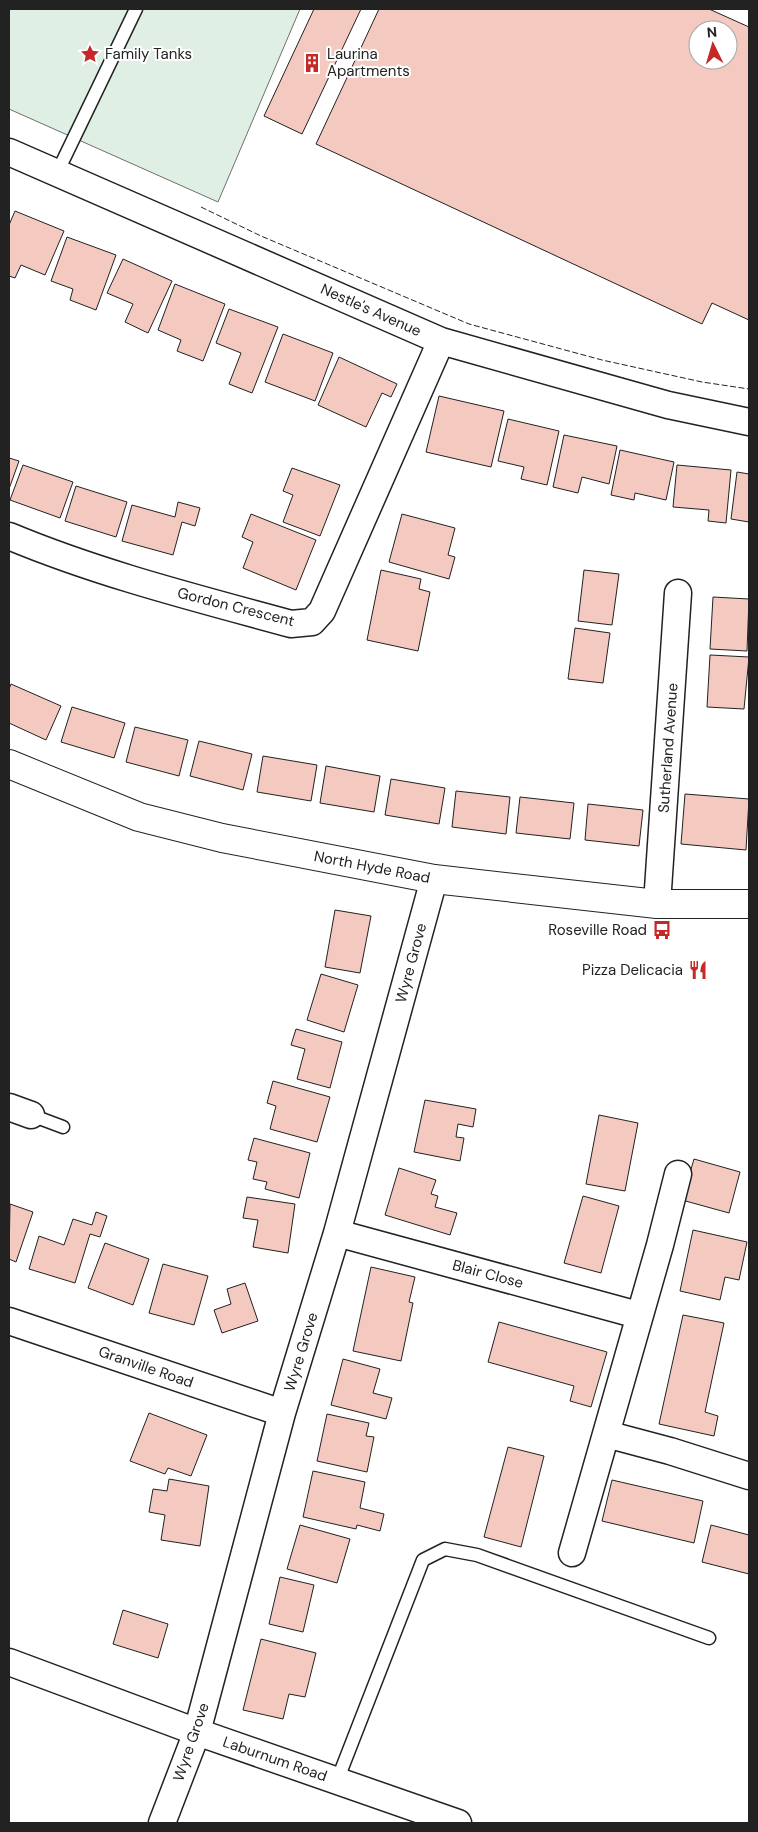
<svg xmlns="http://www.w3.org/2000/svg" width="758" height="1832" font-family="'DM Sans',sans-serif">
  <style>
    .green { fill: #e0efe3; stroke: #6f6f6f }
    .building { fill: #f3c9c0; stroke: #222; fill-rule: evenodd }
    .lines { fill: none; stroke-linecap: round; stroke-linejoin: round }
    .lane-casing { stroke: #222; stroke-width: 15 }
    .street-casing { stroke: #222; stroke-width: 29 }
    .primary-casing { stroke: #222; stroke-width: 30 }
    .lane { stroke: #fff; stroke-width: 12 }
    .street { stroke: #fff; stroke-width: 26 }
    .primary { stroke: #fff; stroke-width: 28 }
    .fence { stroke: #222; stroke-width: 1; stroke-dasharray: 6 2.5; stroke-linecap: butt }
    .labels { text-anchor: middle; stroke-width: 4; stroke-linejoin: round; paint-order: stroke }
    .poi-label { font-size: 15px; fill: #222; stroke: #fff; text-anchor: start }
    .street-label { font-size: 15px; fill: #222; stroke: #fff }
  </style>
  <rect width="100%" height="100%" fill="#fff"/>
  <!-- green -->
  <path class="green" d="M 9,9 L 300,9 L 218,202 L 9,109 Z"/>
  <!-- building -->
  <path class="building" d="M 314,9 L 361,9 L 302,134 L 264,116 Z
    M 379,9 L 709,9 L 749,27 L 749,320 L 712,303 L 702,324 L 316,144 ZM 698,30 L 728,30 L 728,60 L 698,60 Z
    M 15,211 L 64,231 L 45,275 L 21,265 L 15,278 L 9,276 L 9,225 Z
    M 67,237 L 116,255 L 96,310 L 70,300 L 73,289 L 51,281 Z
    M 123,259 L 172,281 L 148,333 L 125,322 L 133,304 L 107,293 Z
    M 175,284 L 225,304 L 203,361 L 177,351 L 181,340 L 158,330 Z
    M 229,309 L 278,327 L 252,393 L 229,384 L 241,353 L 216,343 Z
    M 283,334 L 333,353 L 315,401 L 265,382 Z
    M 339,357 L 397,384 L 391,397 L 382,393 L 366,427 L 318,405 Z
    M 439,396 L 504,411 L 491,467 L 426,452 Z
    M 508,419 L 559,431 L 547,485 L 521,479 L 524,467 L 498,461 Z
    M 564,435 L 617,446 L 609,484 L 582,477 L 578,493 L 553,487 Z
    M 620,450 L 674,462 L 666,500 L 635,493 L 634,500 L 611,495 Z
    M 9,458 L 19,461 L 9,489 Z
    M 23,465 L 73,482 L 60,518 L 10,500 Z
    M 677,465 L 731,470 L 726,523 L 708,521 L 709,510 L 673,507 Z
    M 292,468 L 340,485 L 320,536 L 283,522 L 293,495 L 283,491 Z
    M 737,472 L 749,474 L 749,522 L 731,519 Z
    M 76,486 L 127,502 L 116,537 L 65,521 Z
    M 178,502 L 200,508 L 195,526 L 182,522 L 173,555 L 122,541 L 132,505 L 175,517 Z
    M 251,514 L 316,540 L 296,590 L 243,568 L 253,542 L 242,537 Z
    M 402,514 L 455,528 L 448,555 L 455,557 L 449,579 L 389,562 Z
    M 381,570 L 421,579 L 419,589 L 430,592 L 418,651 L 367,640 Z
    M 584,570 L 619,574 L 612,625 L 578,621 Z
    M 713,597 L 749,599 L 747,651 L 710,649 Z
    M 575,628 L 610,633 L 603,683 L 568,679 Z
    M 710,655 L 749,657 L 744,709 L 707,707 Z
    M 11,684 L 61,706 L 46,740 L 9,723 L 9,689 Z
    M 72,707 L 125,723 L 114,758 L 61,742 Z
    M 135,727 L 188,740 L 179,776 L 126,762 Z
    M 199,741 L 252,754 L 243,790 L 190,776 Z
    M 263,756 L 317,765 L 311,801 L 257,792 Z
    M 326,766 L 380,776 L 374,812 L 320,803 Z
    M 391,779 L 445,788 L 439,824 L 385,815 Z
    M 456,791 L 510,797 L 506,834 L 452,827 Z
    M 685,794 L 749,799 L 746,850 L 681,844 Z
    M 520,797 L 574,803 L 570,839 L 516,833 Z
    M 588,804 L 643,810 L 639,846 L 585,840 Z
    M 335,910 L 371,916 L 360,973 L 325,967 Z
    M 321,974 L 358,985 L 344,1032 L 307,1020 Z
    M 296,1029 L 342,1042 L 330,1088 L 297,1079 L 305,1049 L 291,1045 Z
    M 273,1081 L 330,1097 L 317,1142 L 270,1129 L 276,1106 L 267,1103 Z
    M 425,1100 L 476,1109 L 473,1127 L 458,1124 L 456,1137 L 464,1138 L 460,1161 L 414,1152 Z
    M 599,1115 L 638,1123 L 625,1191 L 586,1184 Z
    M 254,1138 L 310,1153 L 299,1198 L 265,1189 L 267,1182 L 253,1179 L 257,1162 L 248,1160 Z
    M 694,1159 L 740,1172 L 729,1213 L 682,1200 Z
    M 399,1168 L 436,1180 L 431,1194 L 438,1196 L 435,1207 L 457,1213 L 450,1235 L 385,1215 Z
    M 583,1196 L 619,1206 L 601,1273 L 564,1263 Z
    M 247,1197 L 295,1204 L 288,1253 L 253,1247 L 258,1220 L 243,1218 Z
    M 10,1204 L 33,1212 L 16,1262 L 9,1259 Z
    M 96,1212 L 107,1216 L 100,1237 L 90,1234 L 75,1283 L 29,1269 L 39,1236 L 64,1245 L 73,1219 L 92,1225 Z
    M 693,1230 L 747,1242 L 739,1280 L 725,1277 L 720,1300 L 680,1291 Z
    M 105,1243 L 149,1259 L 133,1305 L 88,1288 Z
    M 163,1264 L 208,1276 L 194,1325 L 149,1313 Z
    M 371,1267 L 415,1277 L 409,1302 L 413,1303 L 401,1361 L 353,1351 Z
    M 245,1283 L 258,1321 L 222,1333 L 214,1310 L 231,1304 L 227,1289 Z
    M 683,1315 L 724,1323 L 705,1412 L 718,1416 L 714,1436 L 659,1424 Z
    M 499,1322 L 607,1352 L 591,1407 L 570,1401 L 574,1386 L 488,1362 Z
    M 343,1359 L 380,1369 L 373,1393 L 392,1398 L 386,1419 L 331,1405 Z
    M 149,1413 L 207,1435 L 191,1476 L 168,1468 L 165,1474 L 130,1461 Z
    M 327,1414 L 369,1423 L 366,1436 L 374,1437 L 367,1472 L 317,1461 Z
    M 508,1447 L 544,1456 L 521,1547 L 484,1537 Z
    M 313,1471 L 365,1482 L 360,1508 L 384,1514 L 380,1531 L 357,1525 L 356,1529 L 303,1517 Z
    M 169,1479 L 209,1486 L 200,1546 L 161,1540 L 165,1515 L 149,1512 L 153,1489 L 167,1491 Z
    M 612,1480 L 703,1501 L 694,1543 L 602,1521 Z
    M 300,1525 L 350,1539 L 337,1583 L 287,1569 Z
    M 711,1525 L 749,1535 L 749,1574 L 702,1562 Z
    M 280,1577 L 314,1585 L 303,1632 L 269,1624 Z
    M 123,1610 L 168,1624 L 158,1658 L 113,1644 Z
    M 261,1639 L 316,1653 L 305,1697 L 289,1694 L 283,1719 L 243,1710 Z"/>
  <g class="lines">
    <!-- lane casing -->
    <g class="lane-casing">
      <path id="lane" d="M 57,173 L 136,9
        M 31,1115 L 63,1127
        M 337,1781 L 423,1560 L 445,1549 L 477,1555 L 709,1638"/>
    </g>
    <!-- street casing -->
    <g class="street-casing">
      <path id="street" d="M 9,152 L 441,341 L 668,405 L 749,422
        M 9,536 C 100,574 196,598 291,624 L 312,622 L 322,611 L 441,341
        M 657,904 L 678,593
        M 9,1107 L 31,1115
        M 337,1233 L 638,1315
        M 9,1321 L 282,1413
        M 606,1434 L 670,1451 L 749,1476
        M 572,1553 L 660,1245 L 678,1174
        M 9,1662 L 197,1732 L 458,1823
        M 162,1823 L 197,1732 L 282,1413 L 337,1233 L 434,879"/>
    </g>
    <!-- primary casing -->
    <g class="primary-casing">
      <path id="primary" d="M 9,764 L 139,817 L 222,838 L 434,879 L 657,904 L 749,904"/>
    </g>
    <!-- lane -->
    <use href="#lane" class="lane"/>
    <!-- street -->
    <use href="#street" class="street"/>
    <!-- primary -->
    <use href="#primary" class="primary"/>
    <!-- fence -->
    <path class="fence" d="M 201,207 L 261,236 L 469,324 L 602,360 L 702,382 L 749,389"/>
  </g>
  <!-- icons -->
  <defs>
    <g id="sight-bare" transform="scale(1.5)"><path d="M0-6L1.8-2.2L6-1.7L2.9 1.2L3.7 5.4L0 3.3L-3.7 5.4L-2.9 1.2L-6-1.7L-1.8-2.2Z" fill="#c62828" stroke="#fff" stroke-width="2.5" paint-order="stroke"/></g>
    <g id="building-bare" transform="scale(1.5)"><path d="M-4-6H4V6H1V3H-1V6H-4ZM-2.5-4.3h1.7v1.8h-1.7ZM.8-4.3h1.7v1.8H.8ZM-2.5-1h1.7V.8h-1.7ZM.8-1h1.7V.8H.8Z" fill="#c62828" stroke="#fff" stroke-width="2.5" paint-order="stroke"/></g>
    <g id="bus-bare" transform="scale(1.5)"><path d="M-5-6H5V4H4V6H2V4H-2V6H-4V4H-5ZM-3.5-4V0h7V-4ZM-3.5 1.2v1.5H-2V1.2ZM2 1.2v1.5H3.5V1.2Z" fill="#c62828" stroke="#fff" stroke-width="2.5" paint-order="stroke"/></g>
    <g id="restaurant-bare" transform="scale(1.5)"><path d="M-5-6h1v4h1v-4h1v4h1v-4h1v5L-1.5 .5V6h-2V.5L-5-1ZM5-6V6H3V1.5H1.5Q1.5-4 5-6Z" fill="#c62828" stroke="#fff" stroke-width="2.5" paint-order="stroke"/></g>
  </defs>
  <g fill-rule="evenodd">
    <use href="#sight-bare" x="90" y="54"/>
    <use href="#building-bare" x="312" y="63"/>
    <use href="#bus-bare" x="662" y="930"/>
    <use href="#restaurant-bare" x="698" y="970"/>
  </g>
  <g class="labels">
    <!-- poi labels -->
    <g class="poi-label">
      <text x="105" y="59">Family Tanks</text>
      <text x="327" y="59">Laurina<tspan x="327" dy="17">Apartments</tspan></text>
      <text x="647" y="935" text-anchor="end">Roseville Road</text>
      <text x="683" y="975" text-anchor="end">Pizza Delicacia</text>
    </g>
    <!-- street labels -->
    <g class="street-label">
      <text transform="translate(371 310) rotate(24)" y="5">Nestle's Avenue</text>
      <text transform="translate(236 607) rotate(14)" y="5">Gordon Crescent</text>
      <text transform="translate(668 748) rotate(-86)" y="5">Sutherland Avenue</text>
      <text transform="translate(372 867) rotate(11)" y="5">North Hyde Road</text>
      <text transform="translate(411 963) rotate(-75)" y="5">Wyre Grove</text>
      <text transform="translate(488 1274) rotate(15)" y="5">Blair Close</text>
      <text transform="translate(301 1352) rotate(-73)" y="5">Wyre Grove</text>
      <text transform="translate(146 1367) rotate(19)" y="5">Granville Road</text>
      <text transform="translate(191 1742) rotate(-71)" y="5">Wyre Grove</text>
      <text transform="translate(275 1759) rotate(19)" y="5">Laburnum Road</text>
    </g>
  </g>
  <!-- border -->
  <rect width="758" height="1832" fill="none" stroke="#222222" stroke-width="20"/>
  <!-- north arrow -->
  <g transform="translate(713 45) rotate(355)"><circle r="24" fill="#ffffff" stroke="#a7a7a7"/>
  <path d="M0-4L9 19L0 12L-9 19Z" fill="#c62828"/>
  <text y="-8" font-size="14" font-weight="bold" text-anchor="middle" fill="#222222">N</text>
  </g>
</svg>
